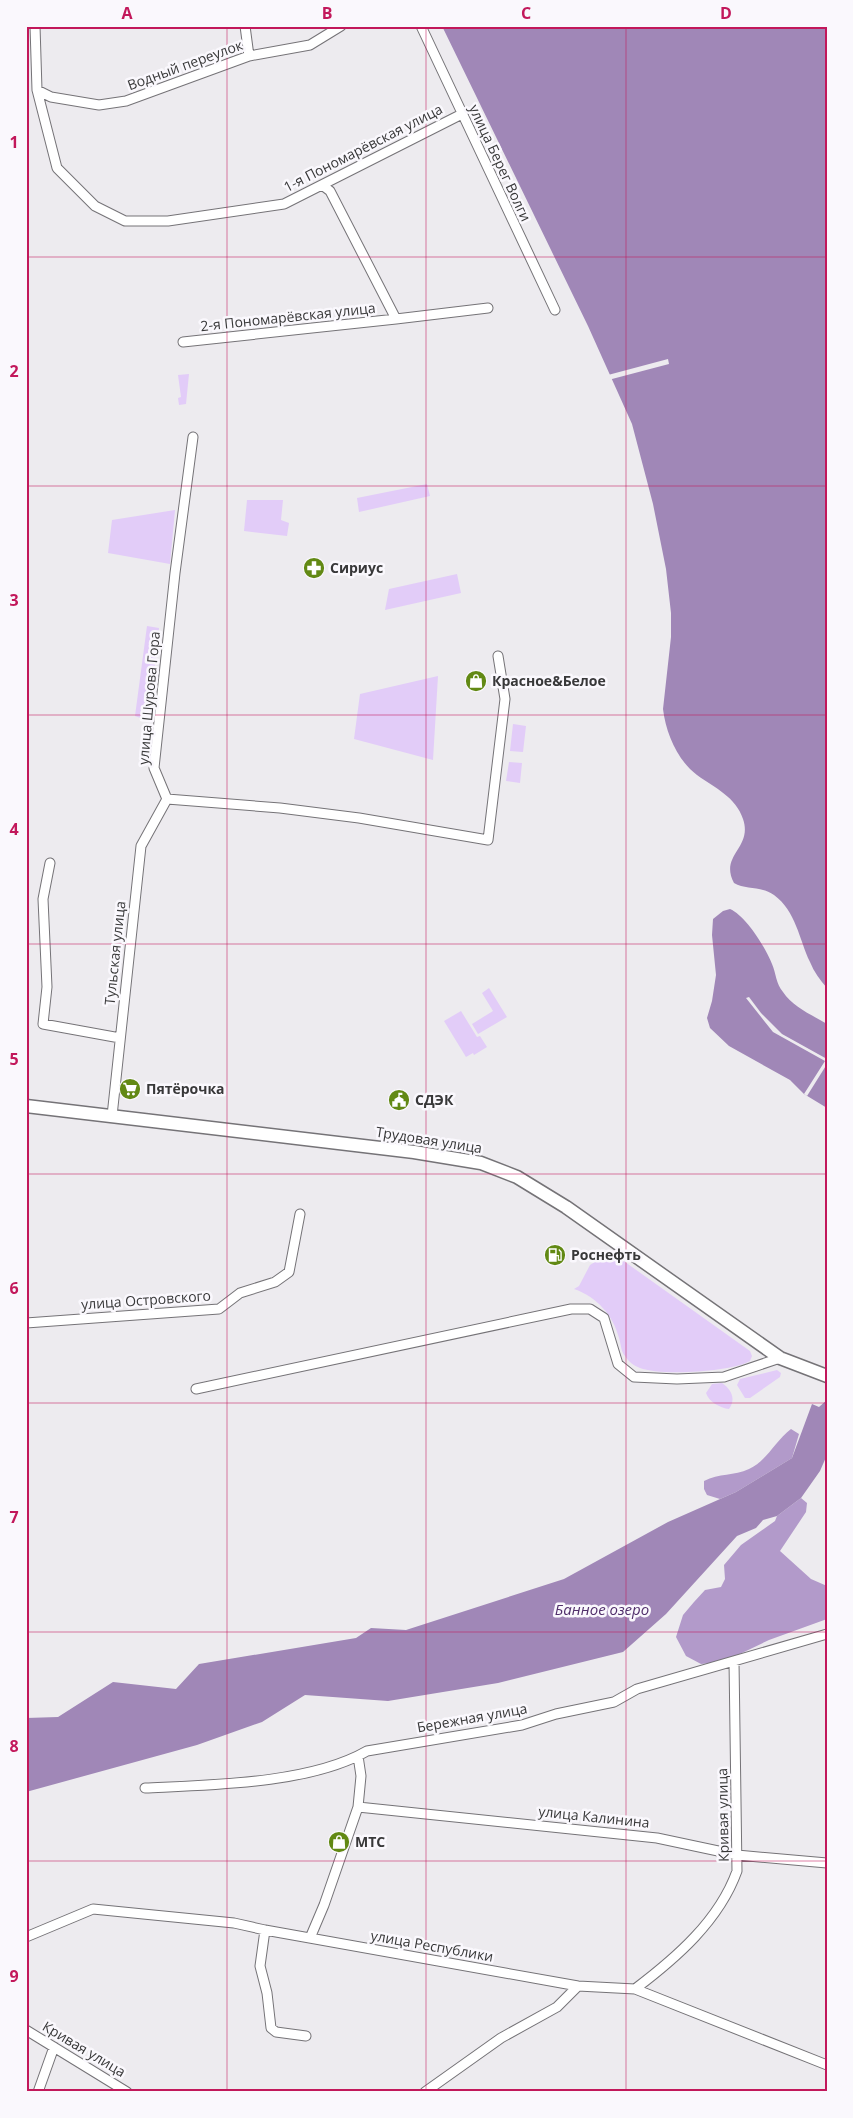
<svg xmlns="http://www.w3.org/2000/svg" width="853" height="2118" font-family="'Open Sans',sans-serif">
  <style>
    .green { fill: #e2ccf8 }
    .forest { fill: #b29aca }
    .water { fill: #a087b7 }
    .pier { fill: #edebef }
    .lines { fill: none; stroke-linecap: round; stroke-linejoin: round }
    .street-casing { stroke: #757377; stroke-width: 11 }
    .secondary-casing { stroke: #757377; stroke-width: 15 }
    .street { stroke: #fff; stroke-width: 9 }
    .secondary { stroke: #fff; stroke-width: 12 }
    .grid { fill: none; stroke: #c2185b; stroke-width: 1; stroke-opacity: 0.55 }
    .labels { text-anchor: middle; stroke-width: 5; stroke-linejoin: round; paint-order: stroke }
    .street-label { font-size: 14px; fill: #383839; stroke: #faf8fd }
    .poi-label { font-size: 14px; font-weight: bold; fill: #383839; stroke: #faf8fd; text-anchor: start }
    .water-label { font-size: 15px; font-style: italic; fill: #512f6b; stroke: #faf8fd }
    .neatline { fill: none; stroke: #c2185b; stroke-width: 2 }
    .grid-label { font-size: 16px; text-anchor: middle; font-weight: bold; fill: #c2185b }
  </style>
  <rect width="100%" height="100%" fill="#edebef"/>
  <!-- green -->
  <path class="green" d="M 189,374 L 186,404 L 179,405 L 178,398 L 181,397 L 178,375 Z
    M 427,484 L 430,496 L 359,512 L 357,498 Z
    M 247,500 L 283,500 L 281,520 L 289,523 L 287,536 L 244,531 Z
    M 175,510 L 170,564 L 108,553 L 112,520 Z
    M 457,574 L 461,593 L 385,610 L 389,589 Z
    M 147,626 L 159,628 L 149,721 L 135,716 Z
    M 438,676 L 433,760 L 354,739 L 360,694 Z
    M 513,724 L 526,726 L 523,752 L 510,751 Z
    M 509,762 L 522,763 L 520,783 L 506,781 Z
    M 489,988 L 507,1017 L 478,1034 L 472,1024 L 493,1011 L 482,993 Z
    M 461,1011 L 477,1037 L 480,1036 L 487,1047 L 474,1055 L 473,1053 L 466,1057 L 444,1021 Z
    M 611,1252 L 750,1351 L 752,1356 L 750,1361 C 731,1372 660,1376 640,1368 C 634,1366 628,1361 625,1356 C 621,1352 621,1344 619,1338 C 613,1315 597,1297 574,1289 L 579,1286 L 590,1265 Z
    M 777,1370 L 781,1373 L 780,1377 L 750,1398 L 745,1398 L 737,1385 L 740,1379 Z
    M 722,1383 C 732,1390 736,1399 729,1409 C 720,1408 709,1402 706,1393 L 712,1384 Z"/>
  <!-- forest -->
  <path class="forest" d="M 791,1429 L 799,1434 L 792,1458 L 736,1492 L 720,1499 L 707,1495 L 704,1489 L 704,1481 C 719,1473 734,1476 749,1469 C 767,1461 775,1441 791,1429 Z
    M 801,1498 L 807,1503 L 806,1512 L 780,1551 L 811,1579 L 827,1586 L 827,1619 L 769,1640 L 723,1662 L 701,1664 L 686,1656 L 676,1637 L 683,1615 L 694,1602 L 705,1590 L 721,1587 L 725,1579 L 724,1565 L 741,1545 L 775,1521 L 777,1516 Z"/>
  <!-- water -->
  <path class="water" d="M 442,26 L 827,26 L 827,988 C 820,980 814,972 810,962 C 799,939 796,911 774,895 C 762,886 746,890 734,883 C 719,855 753,848 743,819 C 736,797 715,788 697,775 C 677,760 666,733 663,709 L 671,637 L 671,613 L 666,569 L 653,504 L 632,424 L 588,326 Z
    M 730,909 C 746,916 766,948 772,964 C 776,973 776,984 783,992 C 793,1007 812,1015 827,1024 L 827,1108 L 804,1094 L 790,1080 L 729,1046 L 710,1028 L 707,1018 L 712,1001 L 716,975 L 712,935 L 713,919 L 723,911 Z
    M 827,1400 L 827,1455 L 820,1471 L 801,1498 L 777,1516 L 763,1520 L 756,1528 L 737,1536 L 666,1614 L 623,1652 L 498,1683 L 388,1701 L 305,1695 L 262,1722 L 197,1745 L 26,1792 L 26,1718 L 58,1717 L 113,1682 L 176,1689 L 199,1664 L 356,1638 L 371,1628 L 406,1630 L 564,1579 L 668,1522 L 736,1492 L 792,1458 L 812,1404 L 819,1407 Z"/>
  <!-- pier -->
  <path class="pier" d="M 668,359 L 669,364 L 612,379 L 610,380 L 608,375 Z
    M 749,997 L 761,1013 L 782,1034 L 827,1059 L 827,1064 L 807,1096 L 804,1094 L 825,1061 L 773,1032 L 746,998 Z"/>
  <g class="lines">
    <!-- street casing -->
    <g class="street-casing">
      <path id="street" d="M 35,26 L 37,90 L 57,168 L 95,206 L 125,221 L 168,221 L 284,204 L 462,114
        M 245,26 L 249,56
        M 421,26 L 555,310
        M 37,90 L 51,97 L 99,105 L 126,101 L 249,56 L 310,45 L 341,26
        M 322,185 L 330,191 L 396,319 L 488,308
        M 183,342 L 396,319
        M 167,799 L 280,808 L 359,818 L 488,840 L 505,699 L 498,656
        M 167,799 L 154,768 L 175,573 L 193,437
        M 50,863 L 43,899 L 47,987 L 43,1024 L 120,1038
        M 112,1116 L 141,846 L 167,799
        M 26,1323 L 219,1309 L 240,1293 L 275,1282 L 289,1272 L 300,1214
        M 196,1389 L 571,1309 L 590,1309 L 604,1318 L 618,1364 L 634,1377 L 677,1379 L 724,1377 L 780,1358
        M 145,1788 C 210,1785 310,1784 367,1751 L 522,1725 L 556,1714 L 614,1702 L 637,1689 L 827,1634
        M 358,1807 L 657,1838 L 737,1855 L 827,1863
        M 265,1930 L 260,1966 L 267,1993 L 271,2028 L 276,2032 L 306,2036
        M 26,1937 L 93,1909 L 234,1923 L 265,1930 L 578,1986 L 635,1989 L 827,2065
        M 310,1938 L 324,1905 L 358,1807 L 361,1776 L 358,1756
        M 635,1989 C 676,1958 719,1921 737,1871 L 734,1661
        M 26,2030 L 127,2092
        M 38,2092 L 54,2047
        M 425,2092 L 501,2038 L 557,2007 L 578,1986"/>
    </g>
    <!-- secondary casing -->
    <g class="secondary-casing">
      <path id="secondary" d="M 26,1106 L 414,1152 L 481,1163 L 517,1177 L 566,1207 L 780,1358 L 827,1376"/>
    </g>
    <!-- street -->
    <use href="#street" class="street"/>
    <!-- secondary -->
    <use href="#secondary" class="secondary"/>
  </g>
  <!-- grid -->
  <path class="grid" d="M 227,26 L 227,2092M 426,26 L 426,2092M 626,26 L 626,2092M 26,257 L 827,257M 26,486 L 827,486M 26,715 L 827,715M 26,944 L 827,944M 26,1174 L 827,1174M 26,1403 L 827,1403M 26,1632 L 827,1632M 26,1861 L 827,1861"/>
  <!-- icons -->
  <defs>
    <g id="pharmacy-disc" transform="scale(1.125)"><circle r="9.5" fill="#628914" stroke="#faf8fd"/><path d="M-2-6h4v4h4v4h-4v4h-4v-4h-4v-4h4Z" fill="#fff"/></g>
    <g id="shop-disc" transform="scale(1.125)"><circle r="9.5" fill="#628914" stroke="#faf8fd"/><path d="M-5-2.5h2.3a2.7 3.5 0 0 1 5.4 0H5L5.5 6h-11ZM-1.5-2.5h3a1.5 2.3 0 0 0-3 0Z" fill="#fff"/></g>
    <g id="supermarket-disc" transform="scale(1.125)"><circle r="9.5" fill="#628914" stroke="#faf8fd"/><path d="M-6-5.5h2.5l.6 2H6L4.5 2H-2.5L-4.4-4H-6ZM-1.5 3.2a1.3 1.3 0 1 0 .1 0ZM3 3.2a1.3 1.3 0 1 0 .1 0Z" fill="#fff"/></g>
    <g id="civic-disc" transform="scale(1.125)"><circle r="9.5" fill="#628914" stroke="#faf8fd"/><path d="M-.6-6.5H3V-4.5H.6V-3L4-1V1h2V6H-6V1h2V-1L-.6-3ZM-1.2 2.5V6h2.4V2.5Z" fill="#fff"/></g>
    <g id="fuel-disc" transform="scale(1.125)"><circle r="9.5" fill="#628914" stroke="#faf8fd"/><path d="M-5.5-6h7V0h2V4h1.3V-2.5L3-4.5l.8-.8L6-3V5H2.5V1h-1V6h-7ZM-4.2-4.7v3.2H.2V-4.7Z" fill="#fff"/></g>
  </defs>
  <g fill-rule="evenodd">
    <use href="#pharmacy-disc" x="314" y="568"/>
    <use href="#shop-disc" x="476" y="681"/>
    <use href="#supermarket-disc" x="130" y="1089"/>
    <use href="#civic-disc" x="399" y="1100"/>
    <use href="#fuel-disc" x="555" y="1255"/>
    <use href="#shop-disc" x="339" y="1842"/>
  </g>
  <g class="labels">
    <!-- street labels -->
    <g class="street-label">
      <text transform="translate(185 65) rotate(-20)" y="5">Водный переулок</text>
      <text transform="translate(363 148) rotate(-27)" y="5">1-я Пономарёвская улица</text>
      <text transform="translate(500 163) rotate(65)" y="5">улица Берег Волги</text>
      <text transform="translate(288 317) rotate(-6)" y="5">2-я Пономарёвская улица</text>
      <text transform="translate(149 698) rotate(-85)" y="5">улица Шурова Гора</text>
      <text transform="translate(115 953) rotate(-84)" y="5">Тульская улица</text>
      <text transform="translate(429 1140) rotate(9)" y="5">Трудовая улица</text>
      <text transform="translate(146 1300) rotate(-4)" y="5">улица Островского</text>
      <text transform="translate(472 1718) rotate(-10)" y="5">Бережная улица</text>
      <text transform="translate(723 1815) rotate(-91)" y="5">Кривая улица</text>
      <text transform="translate(594 1817) rotate(6)" y="5">улица Калинина</text>
      <text transform="translate(432 1946) rotate(10)" y="5">улица Республики</text>
      <text transform="translate(84 2049) rotate(31)" y="5">Кривая улица</text>
    </g>
    <!-- poi labels -->
    <g class="poi-label">
      <text x="330" y="573">Сириус</text>
      <text x="492" y="686">Красное&amp;Белое</text>
      <text x="146" y="1094">Пятёрочка</text>
      <text x="415" y="1105">СДЭК</text>
      <text x="571" y="1260">Роснефть</text>
      <text x="355" y="1847">МТС</text>
    </g>
    <!-- water labels -->
    <g class="water-label">
      <text x="602" y="1615">Банное озеро</text>
    </g>
  </g>
  <!-- border -->
  <rect width="853" height="2118" fill="none" stroke="#faf8fd" stroke-width="55"/>
  <rect x="28" y="28" width="798" height="2062" class="neatline"/>
  <g class="grid-label">
    <text x="127" y="19">A</text>
    <text x="327" y="19">B</text>
    <text x="526" y="19">C</text>
    <text x="726" y="19">D</text>
    <text x="14" y="148">1</text>
    <text x="14" y="377">2</text>
    <text x="14" y="606">3</text>
    <text x="14" y="835">4</text>
    <text x="14" y="1065">5</text>
    <text x="14" y="1294">6</text>
    <text x="14" y="1523">7</text>
    <text x="14" y="1752">8</text>
    <text x="14" y="1982">9</text>
  </g>
</svg>
